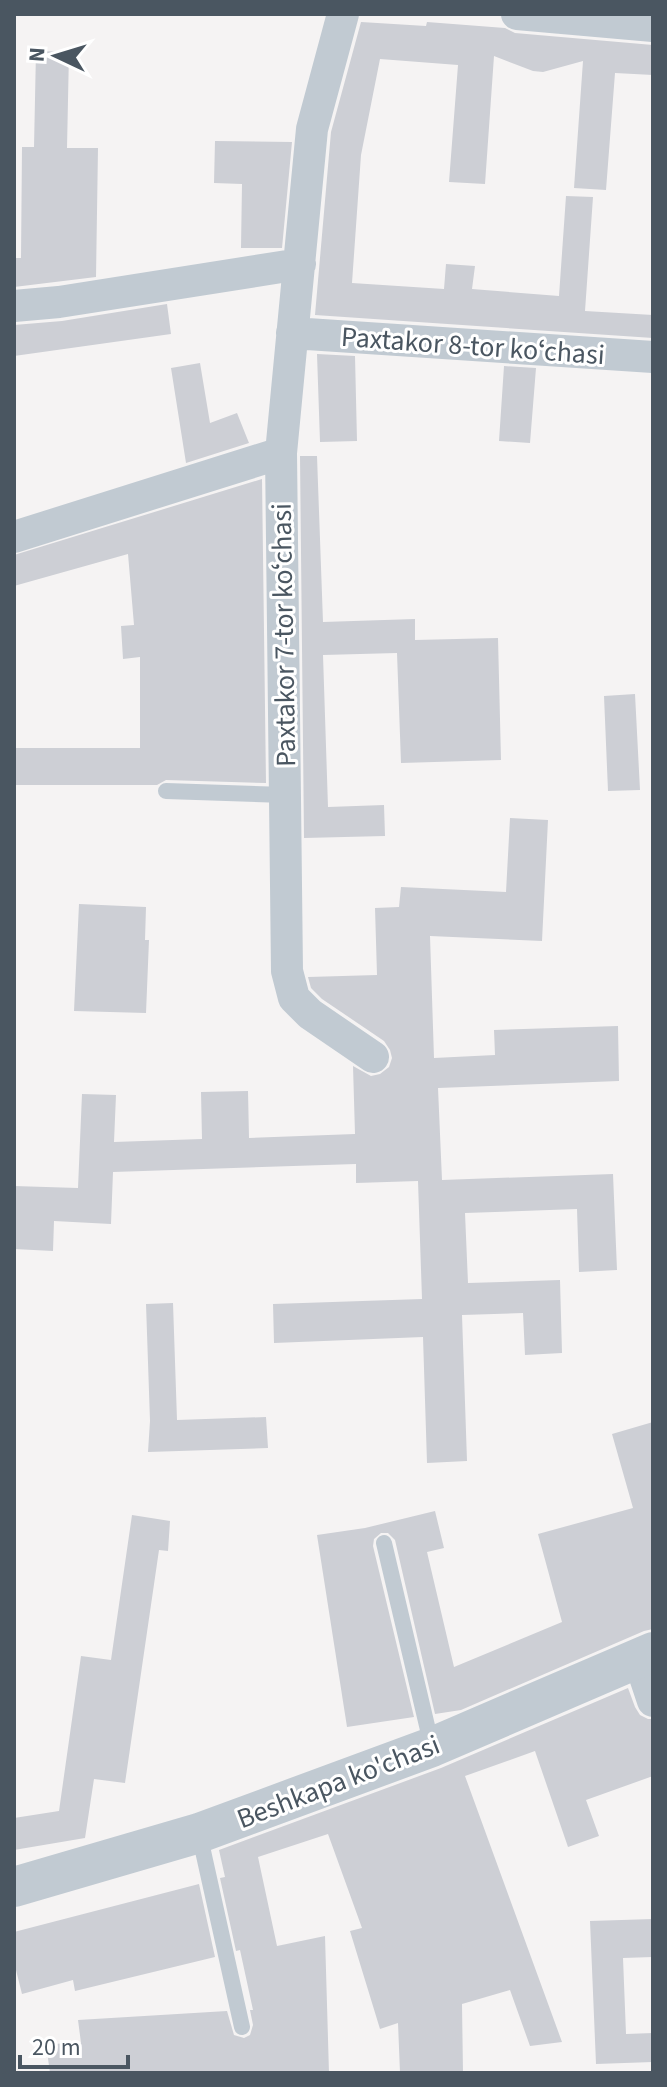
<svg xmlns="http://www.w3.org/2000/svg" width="667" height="2087" font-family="'Source Sans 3',sans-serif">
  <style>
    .building { fill: #cdcfd5 }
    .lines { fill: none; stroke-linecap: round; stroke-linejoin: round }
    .service { stroke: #c1cad2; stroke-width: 16 }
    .minor { stroke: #c1cad2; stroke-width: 32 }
    .tertiary { stroke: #c1cad2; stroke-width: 40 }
    .labels { text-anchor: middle; stroke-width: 6; stroke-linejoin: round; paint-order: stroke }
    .street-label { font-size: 28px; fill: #4a5661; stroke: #fff }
  </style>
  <rect width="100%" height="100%" fill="#f5f3f3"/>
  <!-- building -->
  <path class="building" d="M 361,22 L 426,26 L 427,22 L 505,28 L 515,33 L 653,45 L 653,75 L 615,73 L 606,190 L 574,188 L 583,61 L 543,72 L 533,71 L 494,56 L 485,184 L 449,182 L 458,65 L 380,59 L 361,155 L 352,283 L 444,289 L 446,264 L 475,266 L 472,289 L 559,296 L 566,196 L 593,197 L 585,311 L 653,315 L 653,338 L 315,315 L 331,132 Z
    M 36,51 L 69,52 L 67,148 L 98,148 L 96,277 L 14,287 L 14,258 L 21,258 L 22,147 L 34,147 Z
    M 215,141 L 292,142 L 282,248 L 241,248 L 242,184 L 214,183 Z
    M 167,304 L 171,334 L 14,356 L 14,325 L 62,321 Z
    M 317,354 L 355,356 L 357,441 L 320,442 Z
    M 200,363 L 210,423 L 237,413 L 249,443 L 186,463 L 171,368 Z
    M 504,366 L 536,368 L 530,443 L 499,441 Z
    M 300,456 L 317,456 L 323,622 L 415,619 L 415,640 L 498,638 L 501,760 L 401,763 L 397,653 L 323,655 L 328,807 L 384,805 L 385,836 L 304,838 Z
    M 262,479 L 266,783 L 166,780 L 157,785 L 14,785 L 14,748 L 140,748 L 140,657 L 123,659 L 121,626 L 134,625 L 128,554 L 14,586 L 14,555 Z
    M 635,694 L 640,790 L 608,791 L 604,696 Z
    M 510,818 L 548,820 L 542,941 L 430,936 L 434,1058 L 495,1055 L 494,1030 L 618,1026 L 619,1081 L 438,1088 L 442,1180 L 613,1174 L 617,1270 L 579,1272 L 577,1209 L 465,1213 L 468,1283 L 560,1280 L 562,1353 L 525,1355 L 523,1313 L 462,1315 L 467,1461 L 427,1463 L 423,1337 L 274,1343 L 273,1304 L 422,1299 L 418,1181 L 356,1183 L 356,1164 L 113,1172 L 111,1224 L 54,1221 L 53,1251 L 14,1249 L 14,1186 L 78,1188 L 82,1094 L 116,1095 L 114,1142 L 202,1139 L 201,1092 L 248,1091 L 249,1138 L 355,1134 L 353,1066 L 371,1076 L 380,1074 L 389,1067 L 392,1058 L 390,1050 L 384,1041 L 322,999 L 311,988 L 308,977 L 377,975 L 375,908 L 399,907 L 401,887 L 506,892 Z
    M 79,904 L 146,907 L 145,940 L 149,940 L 146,1013 L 74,1011 Z
    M 173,1303 L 177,1420 L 266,1417 L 268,1448 L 148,1452 L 150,1421 L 146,1304 Z
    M 653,1422 L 653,1629 L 644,1631 L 461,1710 L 435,1714 L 395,1540 L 388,1533 L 381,1533 L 374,1539 L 373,1546 L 414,1717 L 347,1727 L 317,1535 L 365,1528 L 435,1511 L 444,1548 L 427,1552 L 454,1667 L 562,1622 L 538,1534 L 633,1508 L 612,1434 Z
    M 132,1515 L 170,1521 L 168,1551 L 159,1550 L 125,1783 L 94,1779 L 85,1838 L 14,1850 L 14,1818 L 59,1811 L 81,1656 L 111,1660 Z
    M 628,1688 L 635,1707 L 640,1715 L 648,1719 L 653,1719 L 653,1776 L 586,1800 L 599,1836 L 568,1847 L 535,1751 L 465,1776 L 562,2042 L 530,2046 L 510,1990 L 462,2004 L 463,2073 L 400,2073 L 398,2023 L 380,2029 L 350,1931 L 362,1928 L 328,1834 L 258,1857 L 277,1946 L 325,1936 L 329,2073 L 50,2073 L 46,2044 L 81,2043 L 78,2020 L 227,2011 L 234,2035 L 244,2038 L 250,2035 L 253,2025 L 250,2010 L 253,2010 L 240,1950 L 236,1951 L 220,1878 L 225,1877 L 219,1850 L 441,1768 Z
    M 199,1884 L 215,1957 L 75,1991 L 73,1980 L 22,1994 L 14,1962 L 14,1932 Z
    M 653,1919 L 653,1957 L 623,1958 L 626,2034 L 653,2033 L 653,2062 L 596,2064 L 590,1921 Z"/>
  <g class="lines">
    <!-- service -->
    <path class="service" d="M 166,791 L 285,795
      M 384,1543 L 432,1747
      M 199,1833 L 242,2027"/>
    <!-- minor -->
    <path class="minor" d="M 343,14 L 312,129 L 281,453 L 287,971 L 294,998 L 310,1014 L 373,1057
      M 517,14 L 653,26
      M 14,306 L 59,302 L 300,264
      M 292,333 L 653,357
      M 14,537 L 281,453
      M 639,1659 L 653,1701"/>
    <!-- tertiary -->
    <path class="tertiary" d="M 14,1887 L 199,1833 L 432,1747 L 653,1652"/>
  </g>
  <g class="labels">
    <!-- street labels -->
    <g class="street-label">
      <text transform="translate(473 345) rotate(4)" y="10">Paxtakor 8-tor koʻchasi</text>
      <text transform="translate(283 635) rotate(-91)" y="10">Paxtakor 7-tor koʻchasi</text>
      <text transform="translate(338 1781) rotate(-21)" y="10">Beshkapa ko'chasi</text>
    </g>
  </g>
  <!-- border -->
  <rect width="667" height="2087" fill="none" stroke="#4a5661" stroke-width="32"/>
  <!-- north arrow -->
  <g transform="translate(56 56) rotate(274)" stroke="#ffffff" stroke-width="6" paint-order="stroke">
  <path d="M0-6L14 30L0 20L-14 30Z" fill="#4a5661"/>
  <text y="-12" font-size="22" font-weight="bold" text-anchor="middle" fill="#4a5661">N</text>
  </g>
  <!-- scale -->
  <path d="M20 2055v12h108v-12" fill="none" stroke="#4a5661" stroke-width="4"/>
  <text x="32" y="2055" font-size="24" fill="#4a5661" stroke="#ffffff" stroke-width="6" paint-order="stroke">20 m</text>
</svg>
